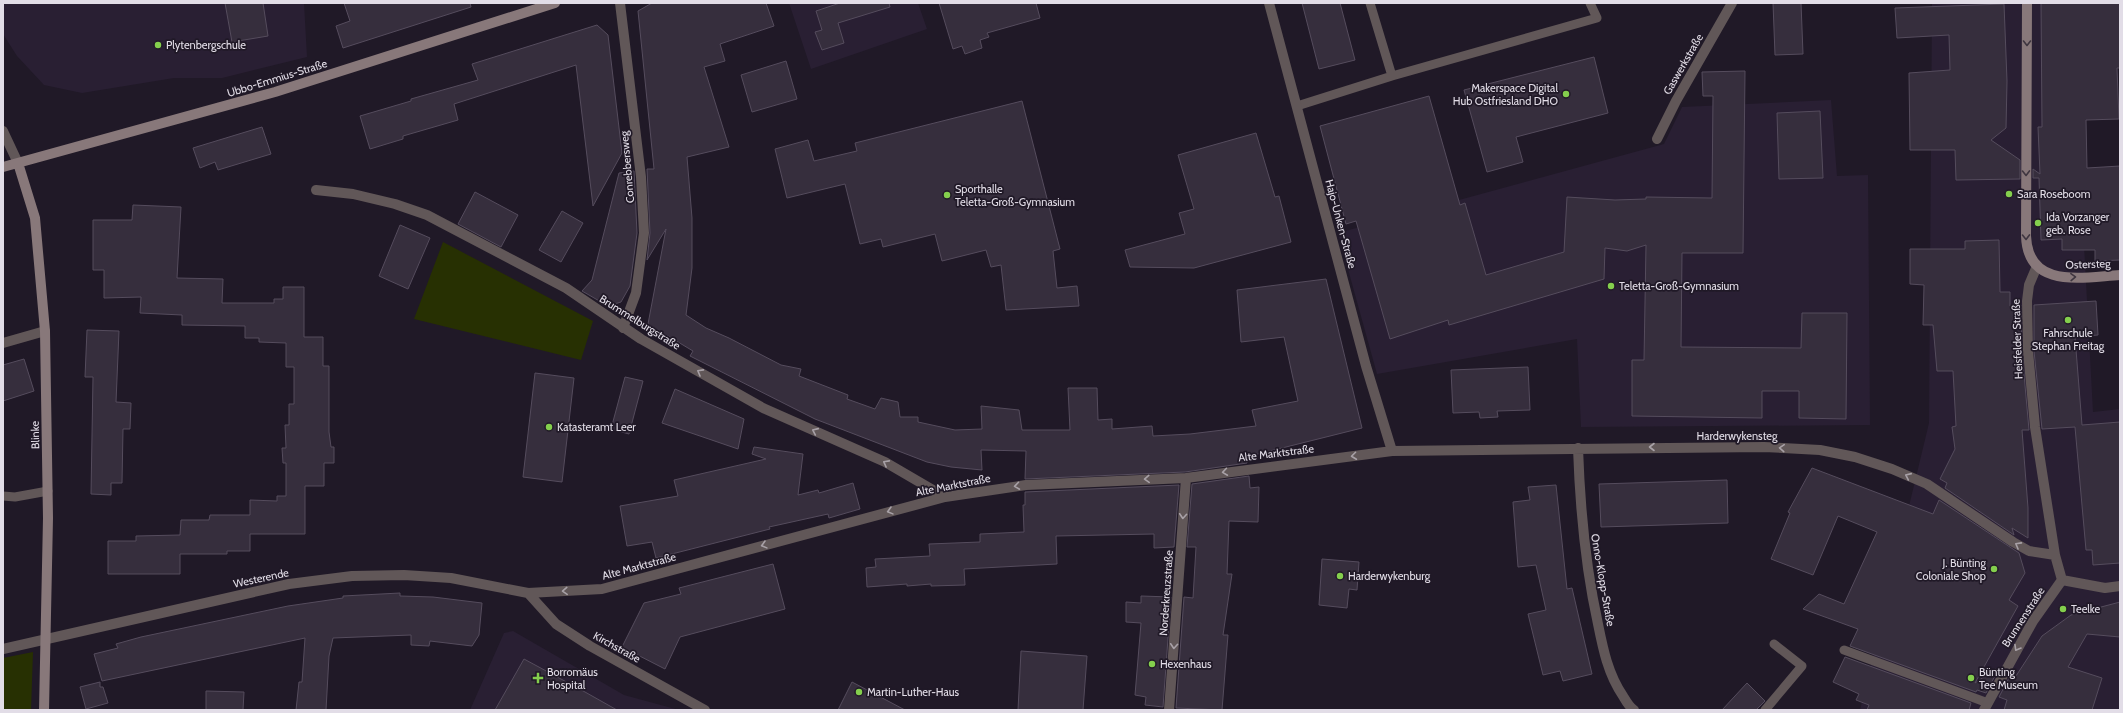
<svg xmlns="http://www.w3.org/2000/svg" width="2123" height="713" font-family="Cabin,sans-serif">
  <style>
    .built { fill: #291f33 }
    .green { fill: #273002 }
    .building { fill: #362e3d; stroke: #554c5d }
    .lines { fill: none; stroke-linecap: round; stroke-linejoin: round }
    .lane { stroke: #615758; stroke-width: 9 }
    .street { stroke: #615758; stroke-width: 10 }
    .secondary { stroke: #88787a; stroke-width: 10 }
    .oneway { stroke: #3f3640 }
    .oneway2 { stroke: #a8a1a7 }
    .poi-dot { fill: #84cf4d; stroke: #201927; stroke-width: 1.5 }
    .labels { text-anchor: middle; stroke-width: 3.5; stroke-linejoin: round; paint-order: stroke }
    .poi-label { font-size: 11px; fill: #e2dde7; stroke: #201927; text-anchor: start }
    .street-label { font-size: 11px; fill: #e2dde7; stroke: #201927 }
  </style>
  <rect width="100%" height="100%" fill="#201927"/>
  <!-- built -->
  <path class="built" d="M 3,3 L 304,3 L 307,57 L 222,78 L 174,78 L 82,93 L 44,85 L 17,56 L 3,34 Z
    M 789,3 L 918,3 L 927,29 L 811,69 Z
    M 1932,3 L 2071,3 L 2093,412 L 2120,409 L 2120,710 L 1860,710 L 1929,423 Z
    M 1831,100 L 1837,176 L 1868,175 L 1870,425 L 1581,427 L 1577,339 L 1377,374 L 1338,233 L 1664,144 L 1682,107 Z
    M 513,631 L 624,695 L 679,710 L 470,710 L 504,633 Z"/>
  <!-- green -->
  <path class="green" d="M 443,242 L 593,321 L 581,360 L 414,319 Z
    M 33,652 L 31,710 L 3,710 L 3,658 Z"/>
  <!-- building -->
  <path class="building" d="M 225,3 L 263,3 L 268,36 L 232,42 Z
    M 344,3 L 470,3 L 471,7 L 343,48 L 336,26 L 350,21 Z
    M 652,3 L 766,3 L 774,26 L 720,44 L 725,61 L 704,67 L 729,147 L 687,157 L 692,218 L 692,268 L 686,315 L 706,328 L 729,338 L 781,365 L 801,369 L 799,376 L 848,395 L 847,399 L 875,409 L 881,398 L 898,402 L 900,417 L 918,417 L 918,422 L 955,430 L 982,429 L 981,406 L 1019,410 L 1022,430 L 1070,430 L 1068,388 L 1097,388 L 1098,420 L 1112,419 L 1112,429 L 1152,426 L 1153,436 L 1190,434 L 1256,426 L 1252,410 L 1298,401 L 1284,337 L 1241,342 L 1237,290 L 1326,279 L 1362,428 L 1246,457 L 1247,463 L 1185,472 L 1025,479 L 1026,451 L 981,450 L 982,470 L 951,467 L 927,462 L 815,419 L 690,356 L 693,351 L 648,324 L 666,229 L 647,260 L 650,233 L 647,169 L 654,169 L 638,11 Z
    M 840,3 L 889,3 L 890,7 L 838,23 L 844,43 L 822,50 L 815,32 L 822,30 L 816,11 Z
    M 939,3 L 1036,3 L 1040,18 L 987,33 L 989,37 L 980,40 L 982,48 L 965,54 L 962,46 L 953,49 Z
    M 1302,3 L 1340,3 L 1355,60 L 1319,69 Z
    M 1773,3 L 1801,3 L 1803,54 L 1775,55 Z
    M 2041,3 L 2120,3 L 2120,68 L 2117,68 L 2119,119 L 2086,120 L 2087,168 L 2120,166 L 2120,260 L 2095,261 L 2095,250 L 2062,250 L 2062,239 L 2041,240 L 2039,178 L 2033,178 L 2033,169 L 2040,174 L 2038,127 L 2042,127 Z
    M 2004,4 L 2007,81 L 2006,128 L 1991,140 L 2020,160 L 2020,179 L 1956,180 L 1955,150 L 1910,150 L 1909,73 L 1950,70 L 1949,35 L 1897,38 L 1895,8 Z
    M 597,25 L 608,35 L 622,153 L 593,206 L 576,65 L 454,104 L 458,120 L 403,136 L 403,139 L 370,149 L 360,116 L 411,101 L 411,99 L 478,80 L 472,64 Z
    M 1594,57 L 1608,113 L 1516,137 L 1523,162 L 1487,172 L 1464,90 Z
    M 786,61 L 797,99 L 752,112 L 741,75 Z
    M 1745,71 L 1743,253 L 1682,253 L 1681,347 L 1801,348 L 1802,313 L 1847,313 L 1846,419 L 1799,418 L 1799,391 L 1762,391 L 1762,418 L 1632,416 L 1632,360 L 1644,360 L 1646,245 L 1627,251 L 1605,248 L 1604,279 L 1449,325 L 1448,320 L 1390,339 L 1356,221 L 1346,224 L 1320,126 L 1429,96 L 1460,205 L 1465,203 L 1486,275 L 1564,252 L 1567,197 L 1615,200 L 1646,199 L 1646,197 L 1712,198 L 1713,96 L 1703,96 L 1702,72 Z
    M 1022,101 L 1060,249 L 1053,251 L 1057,288 L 1077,286 L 1079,306 L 1006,310 L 1001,265 L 991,267 L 986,250 L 942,261 L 935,234 L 883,247 L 881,239 L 860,244 L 845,184 L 787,198 L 775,149 L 808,140 L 814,161 L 857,151 L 855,143 Z
    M 1820,111 L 1823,178 L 1779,179 L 1777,113 Z
    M 262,127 L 271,154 L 218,170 L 215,162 L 200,168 L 193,148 Z
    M 1256,133 L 1275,197 L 1279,196 L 1291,242 L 1194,268 L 1130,267 L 1125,250 L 1185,234 L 1179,213 L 1194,209 L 1178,155 Z
    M 634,171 L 637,233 L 630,286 L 621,302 L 608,306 L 582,291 L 592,280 L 619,173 Z
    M 475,192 L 518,215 L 501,247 L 458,224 Z
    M 133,205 L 181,207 L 177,278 L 223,279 L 222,303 L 274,303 L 274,299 L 283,299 L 283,287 L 304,287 L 304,337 L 323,337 L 323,366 L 329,366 L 329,432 L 331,447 L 334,447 L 334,463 L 324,463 L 324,486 L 305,486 L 305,534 L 250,534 L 250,551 L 227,551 L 227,554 L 180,554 L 180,574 L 108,574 L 108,541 L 136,541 L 136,536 L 180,535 L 181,520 L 209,520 L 210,515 L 250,515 L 250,500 L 277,501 L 277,496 L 286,496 L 286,463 L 283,463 L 282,448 L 286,448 L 285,425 L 289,425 L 289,404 L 294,404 L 294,367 L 286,367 L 286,343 L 259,342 L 259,338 L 245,338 L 245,326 L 182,325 L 182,315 L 140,313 L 141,297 L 104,298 L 104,270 L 93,270 L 93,220 L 132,220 Z
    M 562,211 L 583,223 L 561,262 L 539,250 Z
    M 400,225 L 430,238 L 408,289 L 379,276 Z
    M 1999,240 L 2000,292 L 2010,292 L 2010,306 L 2021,305 L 2022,352 L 2029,430 L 2022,430 L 2028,508 L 2028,538 L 2012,528 L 2014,535 L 1945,488 L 1947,483 L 1940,479 L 1955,449 L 1952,427 L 1956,426 L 1953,371 L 1937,371 L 1933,325 L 1923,325 L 1924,285 L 1910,284 L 1910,249 L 1965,249 L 1965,241 Z
    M 2096,301 L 2098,335 L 2075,337 L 2082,425 L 2120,422 L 2120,563 L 2093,565 L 2092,550 L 2086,550 L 2075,427 L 2042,429 L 2034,351 L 2034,305 Z
    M 87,330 L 119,331 L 116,402 L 131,403 L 130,429 L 123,429 L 122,483 L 111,483 L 111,495 L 91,494 L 93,377 L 85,377 Z
    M 24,359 L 34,391 L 3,401 L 3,365 Z
    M 1528,367 L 1530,410 L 1497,411 L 1498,417 L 1480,418 L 1479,412 L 1453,413 L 1451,370 Z
    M 535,373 L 574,378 L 562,482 L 523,477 Z
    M 625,377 L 643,381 L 629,434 L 611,429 Z
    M 675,389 L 744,419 L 738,449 L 662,423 Z
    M 754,447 L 803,454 L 798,495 L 818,490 L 819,493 L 853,483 L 860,509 L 829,518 L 828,514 L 769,527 L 770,529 L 656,558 L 652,542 L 627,546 L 620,506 L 678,496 L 674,480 L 766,459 L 752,454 Z
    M 1812,468 L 1933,514 L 1939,500 L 2019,553 L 2025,573 L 2009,600 L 2018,606 L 1975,683 L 1995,669 L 1998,670 L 1986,693 L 1977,690 L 1976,692 L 1850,646 L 1858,629 L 1803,609 L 1819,594 L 1844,604 L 1877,532 L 1838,516 L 1813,575 L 1771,559 L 1790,513 L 1788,512 Z
    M 1249,476 L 1250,488 L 1259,487 L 1258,522 L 1229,521 L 1227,574 L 1232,574 L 1223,635 L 1228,635 L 1222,710 L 1176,708 L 1184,597 L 1193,598 L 1196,547 L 1187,547 L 1192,484 Z
    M 1727,480 L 1728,523 L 1601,527 L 1599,484 Z
    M 1179,485 L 1174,547 L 1154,548 L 1154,534 L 1056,536 L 1057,564 L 964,569 L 965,585 L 931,586 L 931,584 L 907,586 L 907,584 L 867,587 L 866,568 L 876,567 L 875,559 L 930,556 L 929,544 L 980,542 L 980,534 L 1024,532 L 1023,505 L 1025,505 L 1025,492 Z
    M 1556,485 L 1567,589 L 1572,588 L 1592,674 L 1563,681 L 1560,671 L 1543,675 L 1528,614 L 1546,610 L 1536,565 L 1518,567 L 1513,502 L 1530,500 L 1528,487 Z
    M 1322,559 L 1359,562 L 1357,590 L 1349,589 L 1347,608 L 1319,605 Z
    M 773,564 L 785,609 L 680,637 L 665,669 L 622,647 L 644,603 L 681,594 L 679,588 Z
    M 400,593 L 400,596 L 433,597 L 482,603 L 479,635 L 472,646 L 430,641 L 429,646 L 411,645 L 411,635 L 333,638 L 329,656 L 326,710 L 296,710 L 299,682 L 302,682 L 305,638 L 102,681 L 94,654 L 118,648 L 116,644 L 141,637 L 288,606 L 343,598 L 343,596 Z
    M 1141,596 L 1171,597 L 1163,707 L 1145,705 L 1146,697 L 1135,695 L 1141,623 L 1126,622 L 1126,602 L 1141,603 Z
    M 2120,602 L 2120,637 L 2087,634 L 2068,667 L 2102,678 L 2092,710 L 2004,710 L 2007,700 L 1999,697 L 2011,674 L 2016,676 L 2042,636 L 2071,615 Z
    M 1021,651 L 1087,656 L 1083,710 L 1018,710 Z
    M 1845,657 L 1971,703 L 1969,710 L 1867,710 L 1869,705 L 1856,700 L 1859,694 L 1833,682 Z
    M 524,659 L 585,692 L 617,710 L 495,710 Z
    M 100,682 L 100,687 L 103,687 L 108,703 L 86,709 L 80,687 Z
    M 852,682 L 905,710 L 838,710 Z
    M 1747,683 L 1765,701 L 1756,710 L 1722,710 Z
    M 206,691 L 244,692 L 243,710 L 206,710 Z"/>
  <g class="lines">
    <!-- lane -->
    <path class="lane" d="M 1370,3 L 1392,76
      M 1297,106 L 1392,76 L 1597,18 L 1590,3
      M 3,496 L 15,497 L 48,491
      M 1844,650 L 1988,703
      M 1765,710 L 1802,666 L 1774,644"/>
    <!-- street -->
    <path class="street" d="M 620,3 L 641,177 L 644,233 L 636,293 L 623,328
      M 1269,3 L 1366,366 L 1392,451
      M 3,131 L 18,163
      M 1657,139 L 1676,101 L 1732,3
      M 316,190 L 353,194 L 395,204 L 427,215 L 566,288 L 641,339 L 763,408 L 885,462 L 945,497
      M 2037,266 L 2029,285 L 2027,301 L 2028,351 L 2035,427 L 2055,555 L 2062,580
      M 3,343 L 45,331
      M 1578,448 C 1580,508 1585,565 1598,624 C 1603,649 1608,674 1623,696 C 1626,701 1629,707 1634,710
      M 2062,580 L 2105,588 L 2120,586
      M 528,593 L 556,624 L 590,646 L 705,710
      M 3,649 L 289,584 L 352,576 L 404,575 L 451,578 L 528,593 L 602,589 L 945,497 L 1026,485 L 1186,478 L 1392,451 L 1764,447 L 1820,450 L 1855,457 L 1892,469 L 1927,484 L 2013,542 L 2029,551 L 2055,555
      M 1169,710 L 1186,478
      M 1984,710 L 2033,621 L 2062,580"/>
    <!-- secondary -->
    <path class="secondary" d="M 2027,3 L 2026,236 C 2028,290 2083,277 2120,275
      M 18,163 L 35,218 L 45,331 L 48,518 L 44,710
      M 3,167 L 275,92 L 555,3"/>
  </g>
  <!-- one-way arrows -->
  <defs><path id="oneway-chevron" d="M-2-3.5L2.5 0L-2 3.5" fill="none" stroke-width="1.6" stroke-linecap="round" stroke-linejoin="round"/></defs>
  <g class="oneway">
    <use href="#oneway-chevron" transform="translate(2027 43) rotate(90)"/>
    <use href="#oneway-chevron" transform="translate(2026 173) rotate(89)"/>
    <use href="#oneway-chevron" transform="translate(2026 237) rotate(89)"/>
    <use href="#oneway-chevron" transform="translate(2073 277) rotate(-2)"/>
  </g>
  <g class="oneway2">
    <use href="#oneway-chevron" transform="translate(700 372) rotate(-151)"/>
    <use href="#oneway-chevron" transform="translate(815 431) rotate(-156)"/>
    <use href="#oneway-chevron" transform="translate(1652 447) rotate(180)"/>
    <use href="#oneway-chevron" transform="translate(1782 448) rotate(-176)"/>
    <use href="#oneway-chevron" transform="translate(1354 456) rotate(173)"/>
    <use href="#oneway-chevron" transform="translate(886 463) rotate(-152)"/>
    <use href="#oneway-chevron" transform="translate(1225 472) rotate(172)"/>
    <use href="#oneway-chevron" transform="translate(1908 476) rotate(-156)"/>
    <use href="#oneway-chevron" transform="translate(1147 479) rotate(177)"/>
    <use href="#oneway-chevron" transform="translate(1017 486) rotate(172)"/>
    <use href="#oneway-chevron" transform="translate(890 511) rotate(165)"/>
    <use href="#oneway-chevron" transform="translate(1183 516) rotate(94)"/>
    <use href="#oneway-chevron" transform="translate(764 545) rotate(165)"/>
    <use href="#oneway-chevron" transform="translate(2018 545) rotate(-151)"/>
    <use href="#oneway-chevron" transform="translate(565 591) rotate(177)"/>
    <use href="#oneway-chevron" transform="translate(1174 646) rotate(94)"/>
    <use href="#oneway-chevron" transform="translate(2017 648) rotate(120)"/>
  </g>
  <!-- markers -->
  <g class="poi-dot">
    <circle cx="158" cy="45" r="4"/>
    <circle cx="1566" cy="94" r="4"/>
    <circle cx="2009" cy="194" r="4"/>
    <circle cx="947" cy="195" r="4"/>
    <circle cx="2038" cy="223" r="4"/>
    <circle cx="1611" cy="286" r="4"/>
    <circle cx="2068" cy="320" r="4"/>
    <circle cx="549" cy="427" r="4"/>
    <circle cx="1994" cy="569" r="4"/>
    <circle cx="1340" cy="576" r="4"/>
    <circle cx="2063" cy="609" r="4"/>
    <circle cx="1152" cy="664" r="4"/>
    <path d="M536 672h4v4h4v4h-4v4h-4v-4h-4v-4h4z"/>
    <circle cx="1971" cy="678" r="4"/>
    <circle cx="859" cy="692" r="4"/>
  </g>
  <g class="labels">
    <!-- poi labels -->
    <g class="poi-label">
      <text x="166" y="49">Plytenbergschule</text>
      <text x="1558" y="92" text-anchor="end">Makerspace Digital<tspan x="1558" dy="13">Hub Ostfriesland DHO</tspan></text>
      <text x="955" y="193">Sporthalle<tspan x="955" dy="13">Teletta-Groß-Gymnasium</tspan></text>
      <text x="2017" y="198">Sara Roseboom</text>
      <text x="2046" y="221">Ida Vorzanger<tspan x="2046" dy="13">geb. Rose</tspan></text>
      <text x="1619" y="290">Teletta-Groß-Gymnasium</text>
      <text x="2068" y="337" text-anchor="middle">Fahrschule<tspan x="2068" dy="13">Stephan Freitag</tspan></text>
      <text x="557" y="431">Katasteramt Leer</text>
      <text x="1986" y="567" text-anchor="end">J. Bünting<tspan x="1986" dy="13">Coloniale Shop</tspan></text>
      <text x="1348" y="580">Harderwykenburg</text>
      <text x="2071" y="613">Teelke</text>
      <text x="1160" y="668">Hexenhaus</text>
      <text x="547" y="676">Borromäus<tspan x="547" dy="13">Hospital</tspan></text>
      <text x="1979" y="676">Bünting<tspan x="1979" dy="13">Tee Museum</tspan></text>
      <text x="867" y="696">Martin-Luther-Haus</text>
    </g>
    <!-- street labels -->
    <g class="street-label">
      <text transform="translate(1683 64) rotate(-60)" y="4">Gaswerkstraße</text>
      <text transform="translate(277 78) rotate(-17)" y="4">Ubbo-Emmius-Straße</text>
      <text transform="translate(627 167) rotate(-95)" y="4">Conrebbersweg</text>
      <text transform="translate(1341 224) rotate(75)" y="4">Hajo-Unken-Straße</text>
      <text transform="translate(2088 264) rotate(-2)" y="4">Ostersteg</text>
      <text transform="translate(640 322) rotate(32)" y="4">Brummelburgstraße</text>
      <text transform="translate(2017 339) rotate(-92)" y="4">Heisfelder Straße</text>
      <text transform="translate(35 435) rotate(-91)" y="4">Blinke</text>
      <text x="1737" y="440">Harderwykensteg</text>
      <text transform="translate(1276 453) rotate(-7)" y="4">Alte Marktstraße</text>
      <text transform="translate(953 485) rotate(-11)" y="4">Alte Marktstraße</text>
      <text transform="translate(639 566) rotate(-15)" y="4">Alte Marktstraße</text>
      <text transform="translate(261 578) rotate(-12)" y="4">Westerende</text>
      <text transform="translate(1603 580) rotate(80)" y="4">Onno-Klopp-Straße</text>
      <text transform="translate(1166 593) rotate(-86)" y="4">Norderkreuzstraße</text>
      <text transform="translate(2023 617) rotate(-57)" y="4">Brunnenstraße</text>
      <text transform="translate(617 647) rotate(29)" y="4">Kirchstraße</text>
    </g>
  </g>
  <!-- border -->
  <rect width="2123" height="713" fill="none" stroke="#e2dde7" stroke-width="8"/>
</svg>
